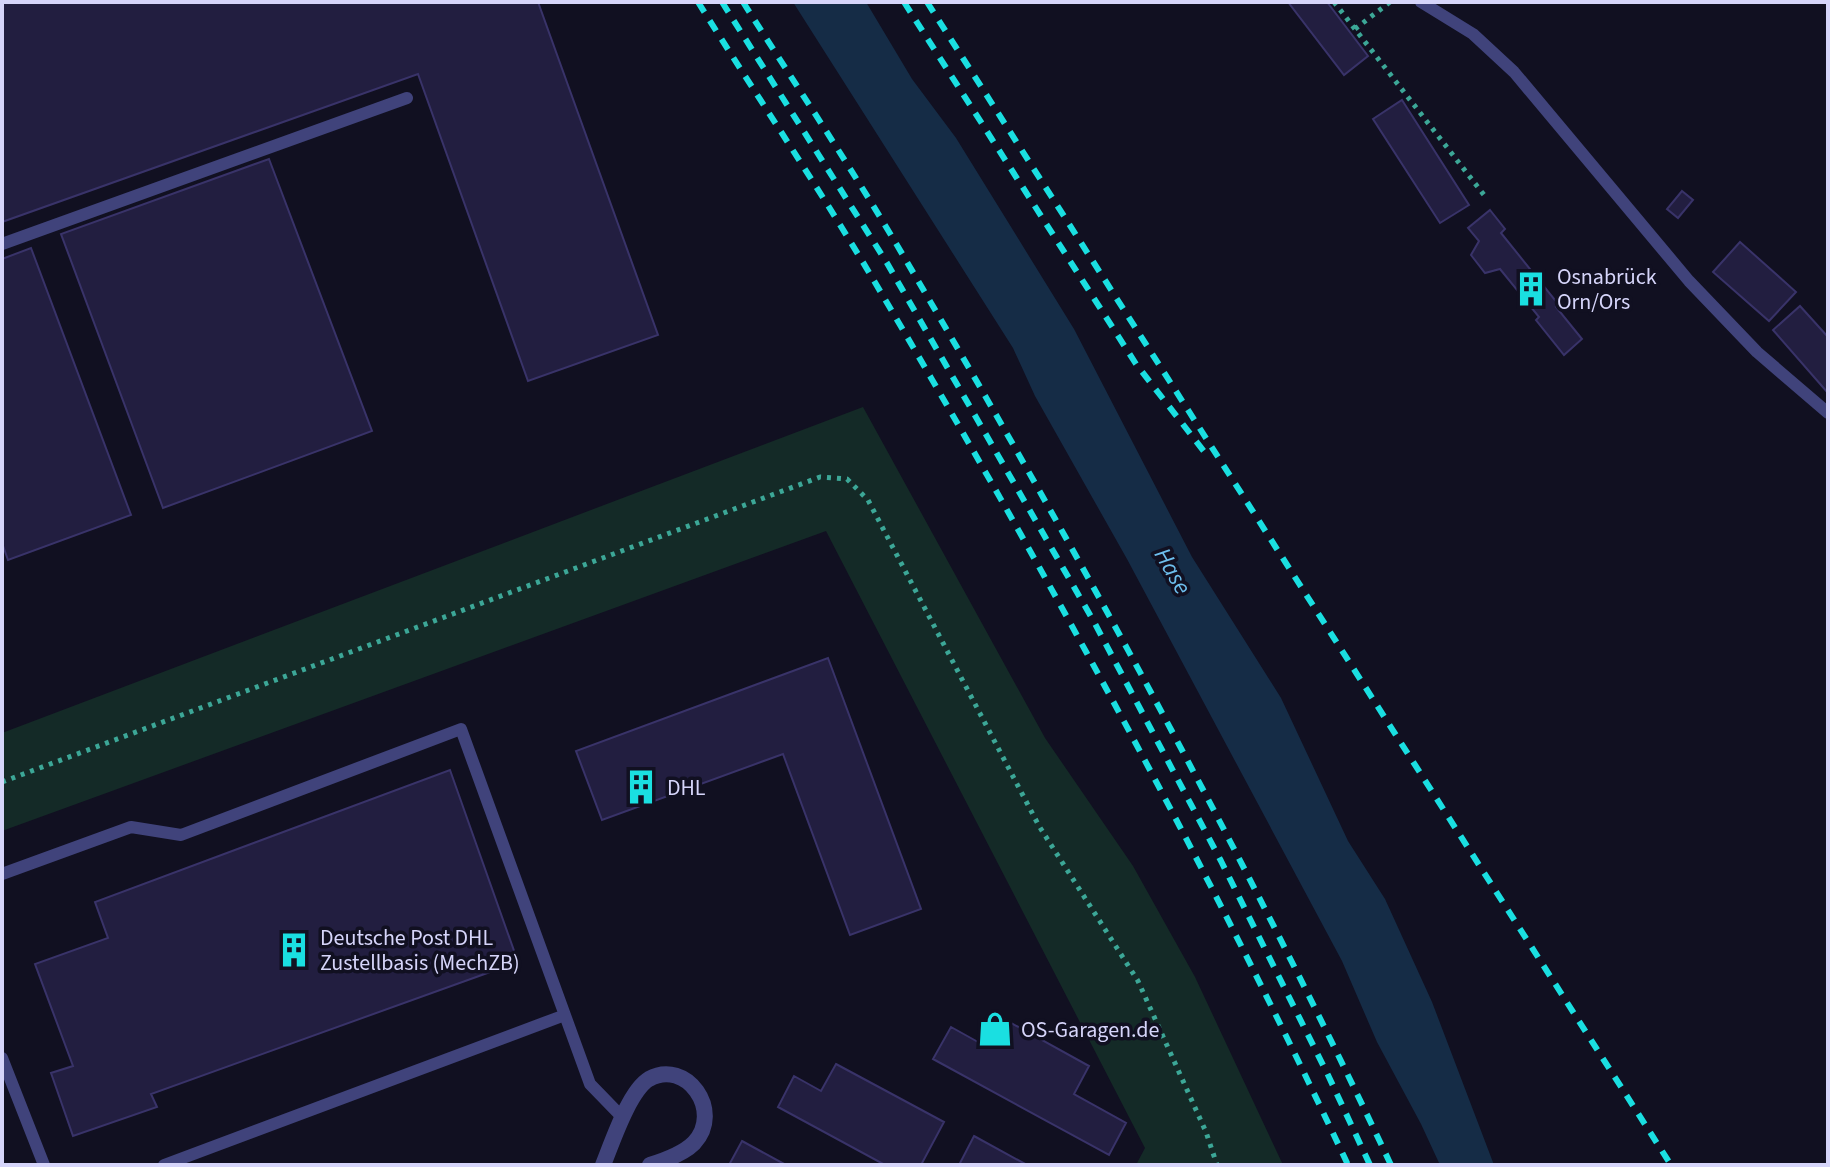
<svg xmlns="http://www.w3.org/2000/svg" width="1830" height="1167" font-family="'Source Sans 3',sans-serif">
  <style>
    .green { fill: #142a27 }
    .water { fill: #152c46 }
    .building { fill: #221e40; stroke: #393369; stroke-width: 2 }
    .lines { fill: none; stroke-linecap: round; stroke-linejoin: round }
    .path { stroke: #3ca797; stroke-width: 5; stroke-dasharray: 4 6; stroke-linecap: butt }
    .service { stroke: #40437b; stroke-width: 12 }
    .minor { stroke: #40437b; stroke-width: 16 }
    .rail { stroke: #1adfe1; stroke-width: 6; stroke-dasharray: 12 10; stroke-linecap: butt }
    .labels { text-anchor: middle; stroke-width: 7; stroke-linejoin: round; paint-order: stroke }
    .poi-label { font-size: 22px; fill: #d6d5fa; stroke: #111021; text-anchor: start }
    .water-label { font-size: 24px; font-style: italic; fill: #6ebfee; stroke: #111021 }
  </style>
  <rect width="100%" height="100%" fill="#111021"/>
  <!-- green -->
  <path class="green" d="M 863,407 L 1045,738 L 1133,866 L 1195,977 L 1283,1165 L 1136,1165 L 1145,1148 L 826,531 L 2,831 L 2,733 Z"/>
  <!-- water -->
  <path class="water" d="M 793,2 L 866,2 L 912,79 L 956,138 L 1074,329 L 1192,557 L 1281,698 L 1348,841 L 1385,899 L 1432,1002 L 1494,1165 L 1440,1165 L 1421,1124 L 1377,1042 L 1342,961 L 1127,559 L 1035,396 L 1013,348 Z"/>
  <!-- building -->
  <path class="building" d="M 2,2 L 538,2 L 658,335 L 528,381 L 418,74 L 2,222 Z
    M 1288,2 L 1327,2 L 1368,56 L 1344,75 Z
    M 1402,100 L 1469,205 L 1440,223 L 1373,119 Z
    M 269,159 L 372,431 L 163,508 L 61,234 Z
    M 1682,191 L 1693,200 L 1678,218 L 1667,209 Z
    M 1490,210 L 1505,229 L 1501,233 L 1559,305 L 1556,307 L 1582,339 L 1564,355 L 1536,320 L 1539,317 L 1500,269 L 1485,273 L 1471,255 L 1479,241 L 1468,228 Z
    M 1740,242 L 1796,292 L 1769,321 L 1713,272 Z
    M 31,248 L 131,515 L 8,560 L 2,543 L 2,259 Z
    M 1800,306 L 1828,337 L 1828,393 L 1773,330 Z
    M 828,658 L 921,909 L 850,935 L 783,754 L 602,820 L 576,751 Z
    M 450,770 L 518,962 L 151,1094 L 157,1107 L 73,1136 L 51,1073 L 73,1066 L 35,964 L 108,938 L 95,902 Z
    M 993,1013 L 1089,1066 L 1074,1094 L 1126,1123 L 1109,1155 L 933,1059 L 951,1027 L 978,1042 Z
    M 836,1064 L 944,1122 L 921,1165 L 885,1165 L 778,1107 L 794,1076 L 821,1091 Z
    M 974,1136 L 1027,1165 L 959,1165 Z
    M 742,1141 L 786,1165 L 729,1165 Z"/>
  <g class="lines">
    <!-- path -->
    <path class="path" d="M 1334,2 L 1484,195
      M 1355,29 L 1390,2
      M 2,782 L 820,477 L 847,479 L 868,500 L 1039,826 L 1138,981 L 1206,1132 L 1217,1165"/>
    <!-- service -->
    <path class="service" d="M 1421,2 L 1473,34 L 1514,72 L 1689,281 L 1757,352 L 1828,413
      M 2,244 L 407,98
      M 2,874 L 131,827 L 181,835 L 461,729 L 590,1084 L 623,1118
      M 2,1058 L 44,1165
      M 164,1165 L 565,1015"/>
    <!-- minor -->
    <path class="minor" d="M 603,1165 C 612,1143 629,1091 649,1079 C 686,1058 724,1111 694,1143 C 684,1153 663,1161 650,1165"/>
    <!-- rail -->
    <path class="rail" d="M 698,2 C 755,93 815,182 870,274 C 1042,564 1205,860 1348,1165
      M 722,2 L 887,263 L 1093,620 L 1221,861 L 1328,1075 L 1370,1165
      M 743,2 C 797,87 853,170 904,257 C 1079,553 1244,854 1391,1165
      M 904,2 L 1136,364 L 1206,454
      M 927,2 L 1671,1165"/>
  </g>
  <!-- icons -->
  <defs>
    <g id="building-bare" transform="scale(2.76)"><path d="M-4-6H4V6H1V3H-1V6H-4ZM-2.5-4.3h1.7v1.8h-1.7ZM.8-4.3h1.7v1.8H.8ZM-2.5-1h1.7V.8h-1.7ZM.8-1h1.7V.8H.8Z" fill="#1adfe1" stroke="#111021" stroke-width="2.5" paint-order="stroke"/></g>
    <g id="shop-bare" transform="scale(2.76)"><path d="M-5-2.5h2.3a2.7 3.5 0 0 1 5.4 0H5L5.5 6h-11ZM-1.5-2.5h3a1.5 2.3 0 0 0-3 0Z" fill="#1adfe1" stroke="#111021" stroke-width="2.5" paint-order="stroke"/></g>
  </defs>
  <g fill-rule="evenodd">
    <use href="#building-bare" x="1531" y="289"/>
    <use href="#building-bare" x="641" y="787"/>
    <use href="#building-bare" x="294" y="950"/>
    <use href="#shop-bare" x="995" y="1029"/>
  </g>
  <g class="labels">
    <!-- poi labels -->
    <g class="poi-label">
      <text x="1557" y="284">Osnabrück<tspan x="1557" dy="25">Orn/Ors</tspan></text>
      <text x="667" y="795">DHL</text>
      <text x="320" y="945">Deutsche Post DHL<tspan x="320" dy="25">Zustellbasis (MechZB)</tspan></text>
      <text x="1021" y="1037">OS-Garagen.de</text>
    </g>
    <!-- water labels -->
    <g class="water-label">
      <text transform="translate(1173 571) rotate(60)" y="8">Hase</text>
    </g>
  </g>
  <!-- border -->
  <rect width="1830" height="1167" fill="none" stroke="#d6d5fa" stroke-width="8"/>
</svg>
